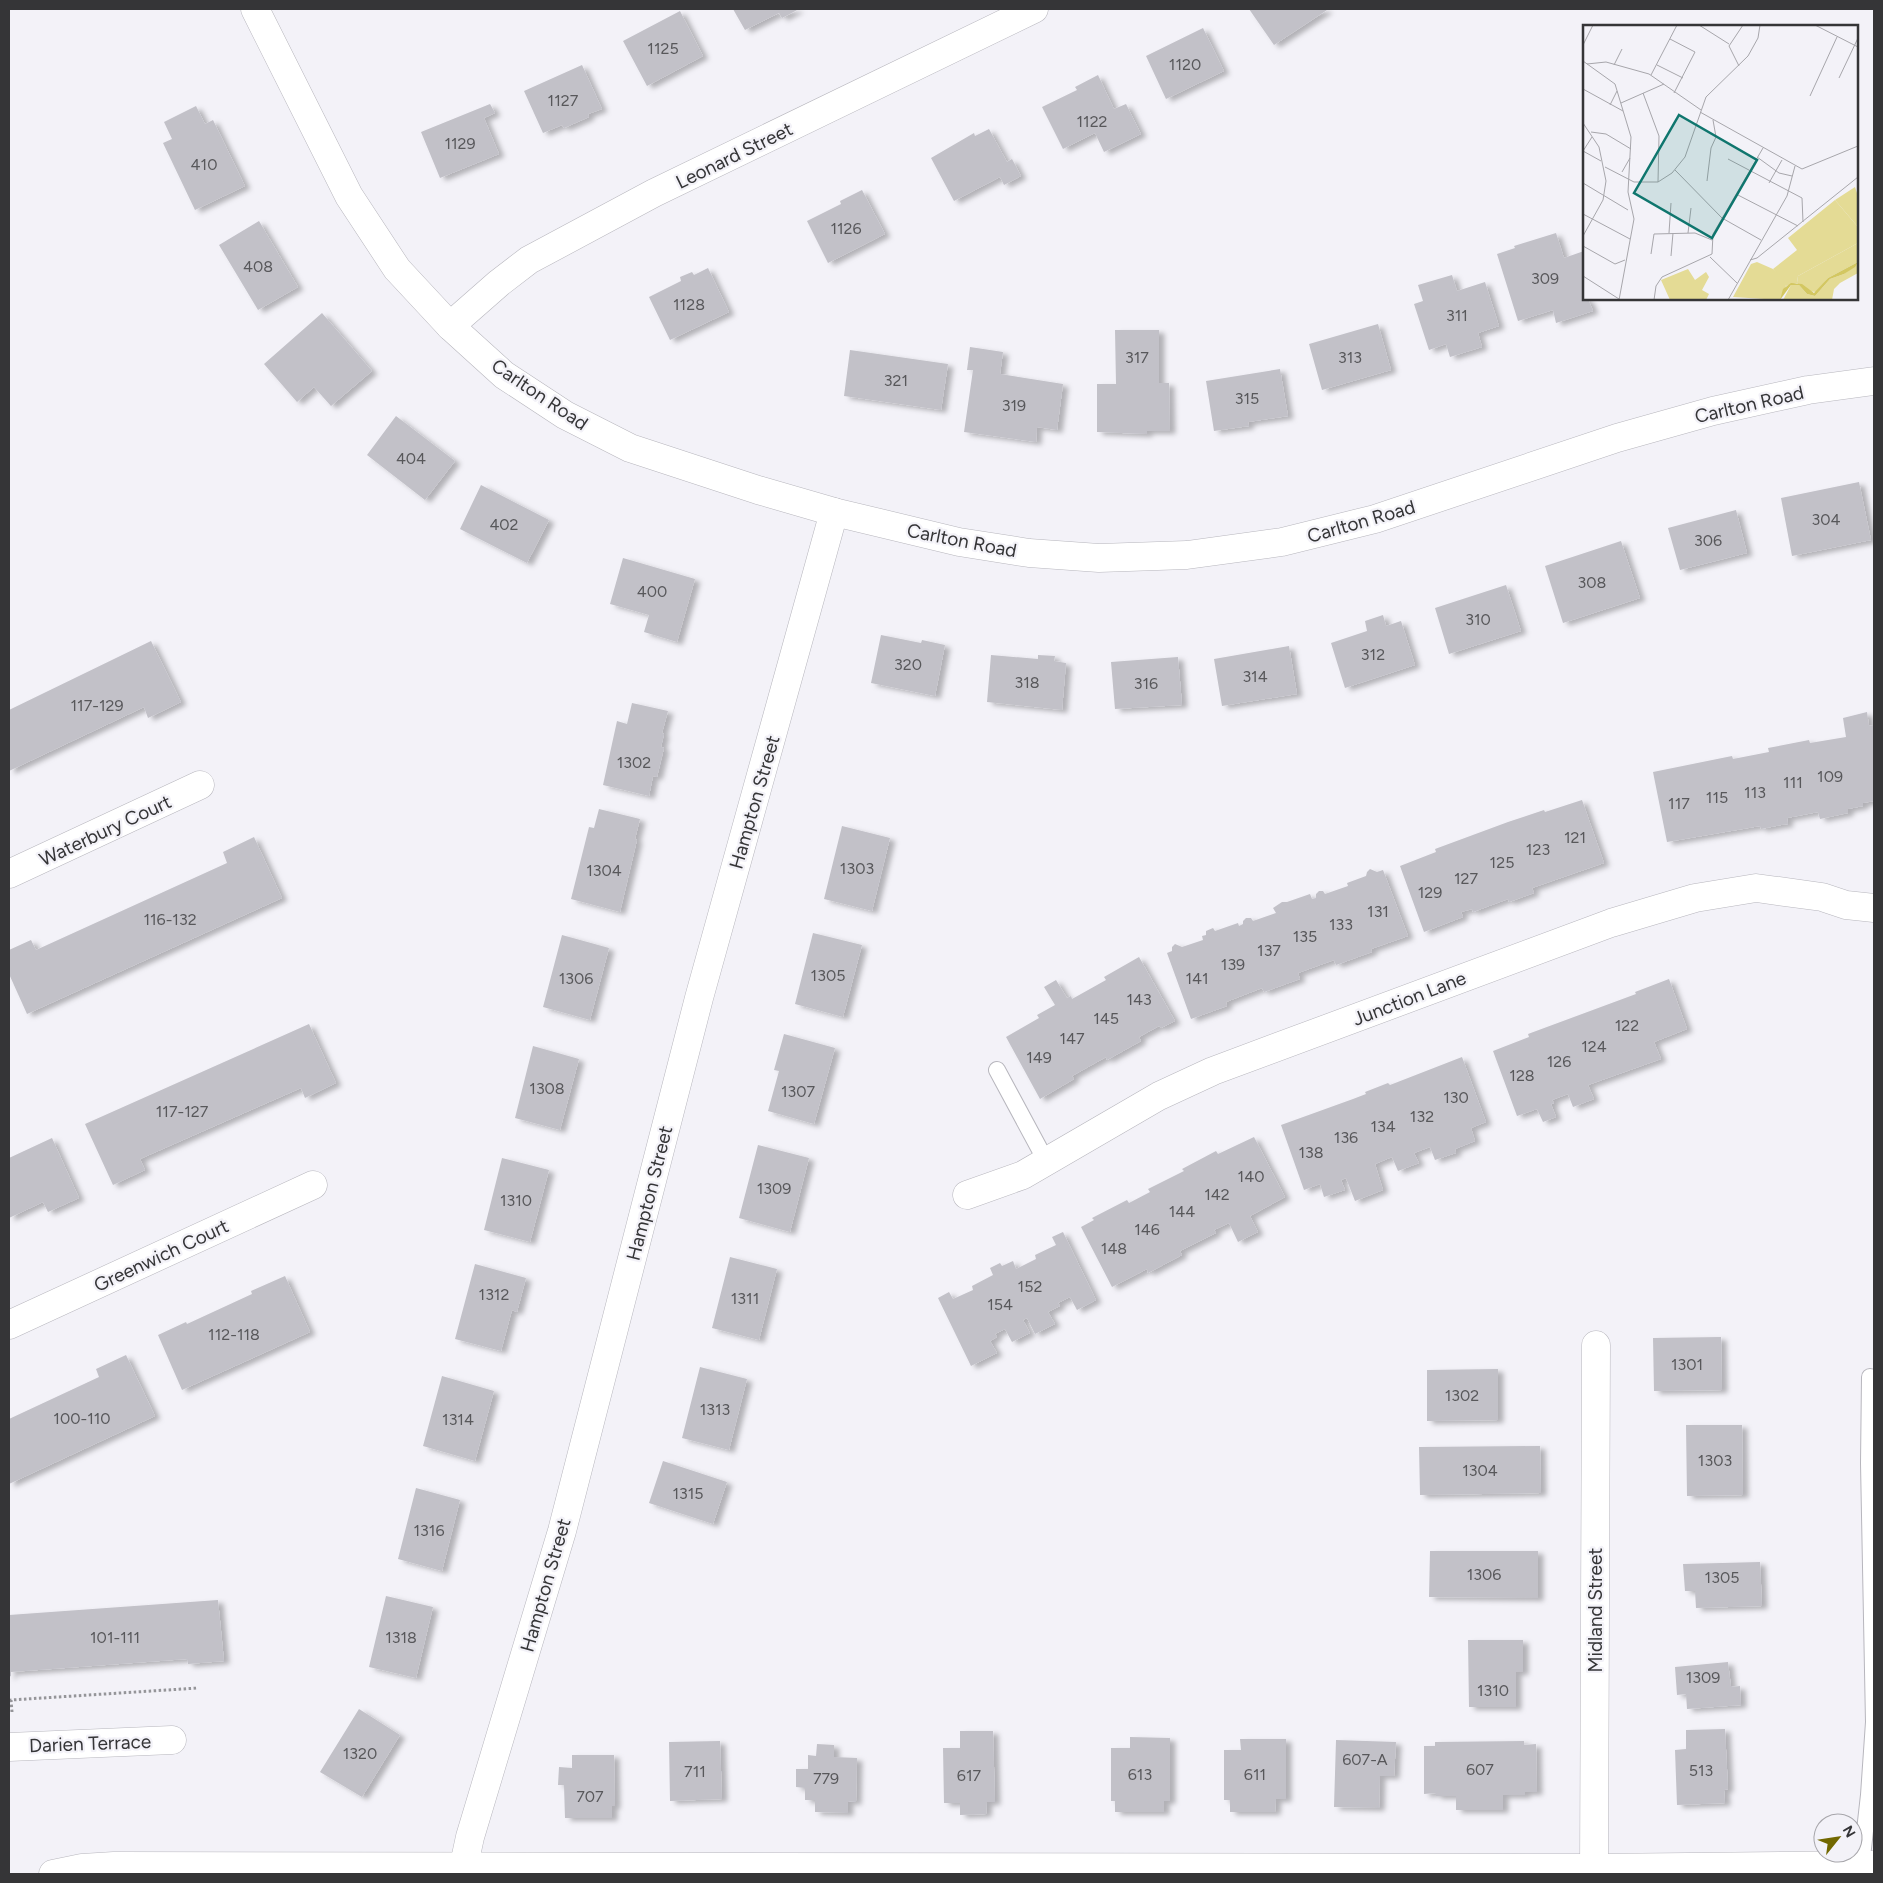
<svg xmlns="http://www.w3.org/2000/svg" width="1883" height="1883" font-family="Figtree,sans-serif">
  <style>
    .building { fill: #c2c1c8; filter: url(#shadow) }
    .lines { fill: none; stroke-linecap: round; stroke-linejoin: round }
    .lane-casing { stroke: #b7b6bd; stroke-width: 18 }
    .street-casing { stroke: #b7b6bd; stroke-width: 29 }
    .secondary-casing { stroke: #b7b6bd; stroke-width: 29 }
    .path { stroke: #959599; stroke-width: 3; stroke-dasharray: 2.5 2.5; stroke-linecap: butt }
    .lane { stroke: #fff; stroke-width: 16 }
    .street { stroke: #fff; stroke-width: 28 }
    .secondary { stroke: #fff; stroke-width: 28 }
    .labels { text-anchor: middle; stroke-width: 4.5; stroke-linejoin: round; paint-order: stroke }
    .number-label { font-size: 16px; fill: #58585b }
    .street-label { font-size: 19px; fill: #353537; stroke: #f3f2f8 }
    .inset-road { fill: none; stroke: #a7a6ab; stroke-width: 1 }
    .view { fill: #0f766e; fill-opacity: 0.15; stroke: #0f766e; stroke-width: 2.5 }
    .inset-edge { fill: none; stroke: #353537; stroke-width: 2.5 }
  </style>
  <defs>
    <filter id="shadow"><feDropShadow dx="5.5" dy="3" stdDeviation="2.5" flood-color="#0004"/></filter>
  </defs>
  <rect width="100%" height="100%" fill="#f3f2f8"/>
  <!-- building -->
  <path class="building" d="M 733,9 L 799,9 L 782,18 L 779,13 L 745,30 Z
    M 1249,9 L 1326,9 L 1327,10 L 1274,45 Z
    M 680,11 L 703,56 L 647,86 L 623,41 Z
    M 1203,28 L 1224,71 L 1166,99 L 1146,56 Z
    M 582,65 L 602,109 L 588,114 L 589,117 L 564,128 L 562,125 L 543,133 L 524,91 Z
    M 1098,75 L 1114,109 L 1126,104 L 1141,134 L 1104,152 L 1095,133 L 1063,149 L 1042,107 L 1077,90 L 1075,87 Z
    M 490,104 L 495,113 L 484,118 L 499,154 L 440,178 L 421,132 Z
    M 196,106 L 205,124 L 213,120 L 245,186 L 195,210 L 163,143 L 172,139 L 164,122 Z
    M 989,129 L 1007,162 L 1012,159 L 1021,176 L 1004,185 L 1000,177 L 954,201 L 931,158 L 974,133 L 975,136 Z
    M 862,190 L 885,234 L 828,263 L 807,221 L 841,204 L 840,201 Z
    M 259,221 L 298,287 L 258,310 L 219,245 Z
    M 1556,233 L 1564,258 L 1584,251 L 1584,299 L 1588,299 L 1593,311 L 1556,323 L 1553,310 L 1518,321 L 1497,254 L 1515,248 L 1514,246 Z
    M 708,268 L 729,312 L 670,340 L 649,297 L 681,281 L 680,277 L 692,272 L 694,275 Z
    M 1452,275 L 1457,291 L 1485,282 L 1499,326 L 1478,333 L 1482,347 L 1450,357 L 1446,344 L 1429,350 L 1414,304 L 1423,301 L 1418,285 Z
    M 322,313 L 372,371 L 331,406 L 314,387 L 297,402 L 264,364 Z
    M 1378,324 L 1391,370 L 1322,390 L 1309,344 Z
    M 1115,330 L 1159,330 L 1159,383 L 1169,383 L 1170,431 L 1147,431 L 1147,434 L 1097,432 L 1097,384 L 1116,384 Z
    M 970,347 L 1003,352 L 1000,374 L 1063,384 L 1057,430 L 1037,427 L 1036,442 L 964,432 L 973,370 L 967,370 Z
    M 850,350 L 948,364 L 941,410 L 844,396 Z
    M 1280,369 L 1288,416 L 1248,422 L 1249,426 L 1214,431 L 1206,381 Z
    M 396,416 L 455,461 L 425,500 L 367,455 Z
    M 1859,482 L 1871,540 L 1792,556 L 1781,498 Z
    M 481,485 L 549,520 L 527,563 L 460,529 Z
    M 1736,510 L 1747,553 L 1680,570 L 1668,528 Z
    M 1621,541 L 1640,598 L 1563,623 L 1545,566 Z
    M 623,558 L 695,579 L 677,642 L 644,632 L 649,615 L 610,604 Z
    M 1506,585 L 1521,631 L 1449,654 L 1435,608 Z
    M 1383,615 L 1386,626 L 1401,621 L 1415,665 L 1345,688 L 1331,643 L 1367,631 L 1365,621 Z
    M 881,635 L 921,643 L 922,640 L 945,645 L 935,696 L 871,683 Z
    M 151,641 L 181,702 L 148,718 L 144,707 L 9,771 L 9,710 Z
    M 1289,646 L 1297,694 L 1222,706 L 1214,659 Z
    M 991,655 L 1038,659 L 1038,655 L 1055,656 L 1054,661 L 1066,663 L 1062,710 L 987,702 Z
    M 1178,657 L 1182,705 L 1115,709 L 1111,662 Z
    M 632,703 L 668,711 L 662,733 L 664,734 L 661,747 L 664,748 L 657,777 L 653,776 L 649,796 L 603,785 L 617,721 L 627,724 Z
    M 1867,712 L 1869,726 L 1874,725 L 1874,801 L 1863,803 L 1863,806 L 1848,809 L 1848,813 L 1820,819 L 1818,812 L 1787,818 L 1788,824 L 1781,825 L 1761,829 L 1760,826 L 1667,842 L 1653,772 L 1732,756 L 1733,759 L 1769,752 L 1768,748 L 1804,741 L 1809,740 L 1810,743 L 1846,737 L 1843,718 Z
    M 1582,800 L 1604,863 L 1532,888 L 1534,893 L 1509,902 L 1508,899 L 1473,912 L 1472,909 L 1461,912 L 1463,917 L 1424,932 L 1400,866 L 1436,852 L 1435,849 L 1508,822 L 1544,810 L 1545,812 Z
    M 599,809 L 640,819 L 635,839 L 637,840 L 620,912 L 571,899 L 589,827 L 594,828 Z
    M 842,826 L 890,838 L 872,911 L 824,899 Z
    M 254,837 L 282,898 L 27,1014 L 9,974 L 9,950 L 31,940 L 36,950 L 227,863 L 223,852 Z
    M 1370,869 L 1377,872 L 1383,870 L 1408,936 L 1371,949 L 1372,952 L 1336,965 L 1334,960 L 1298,973 L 1300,979 L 1264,992 L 1262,988 L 1226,1002 L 1227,1006 L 1191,1019 L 1167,953 L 1172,951 L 1172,947 L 1175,944 L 1182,947 L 1203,940 L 1202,936 L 1206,935 L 1206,931 L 1213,928 L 1215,931 L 1238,923 L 1239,926 L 1243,924 L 1243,921 L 1246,918 L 1251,918 L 1253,921 L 1276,913 L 1273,908 L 1282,902 L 1287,902 L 1310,894 L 1312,899 L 1316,898 L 1316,894 L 1319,891 L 1323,891 L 1325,894 L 1348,886 L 1347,883 L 1366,876 L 1367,872 Z
    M 813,933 L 862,945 L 843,1017 L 795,1004 Z
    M 562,935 L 609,948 L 590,1020 L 543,1007 Z
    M 1139,957 L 1175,1021 L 1161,1028 L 1159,1026 L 1139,1037 L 1141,1041 L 1107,1060 L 1106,1057 L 1072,1076 L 1074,1079 L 1040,1099 L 1006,1037 L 1039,1018 L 1037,1015 L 1055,1005 L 1044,987 L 1056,980 L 1067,998 L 1071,996 L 1072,999 L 1106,980 L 1104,977 Z
    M 1669,979 L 1687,1029 L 1654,1042 L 1661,1059 L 1588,1085 L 1594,1099 L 1573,1107 L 1568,1094 L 1552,1100 L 1554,1103 L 1551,1104 L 1556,1117 L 1543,1122 L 1537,1109 L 1517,1116 L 1493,1051 L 1529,1037 L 1528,1034 L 1636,994 L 1635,992 Z
    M 309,1024 L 336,1083 L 305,1098 L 301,1088 L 140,1159 L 145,1170 L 113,1185 L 85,1124 Z
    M 784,1034 L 835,1048 L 814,1124 L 768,1111 L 779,1071 L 774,1070 Z
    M 533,1046 L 579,1059 L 560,1130 L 515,1118 Z
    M 1462,1057 L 1486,1122 L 1471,1128 L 1475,1141 L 1455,1149 L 1456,1153 L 1435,1160 L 1430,1147 L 1414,1153 L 1419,1163 L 1398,1171 L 1392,1157 L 1375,1164 L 1383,1190 L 1355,1201 L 1346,1178 L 1341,1180 L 1345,1190 L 1324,1197 L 1320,1184 L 1304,1190 L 1281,1125 L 1353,1099 L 1366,1094 L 1365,1092 L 1388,1083 L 1390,1085 Z
    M 1254,1137 L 1285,1197 L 1250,1216 L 1258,1232 L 1238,1242 L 1229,1223 L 1214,1230 L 1216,1233 L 1180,1251 L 1182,1255 L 1148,1273 L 1147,1269 L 1112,1287 L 1081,1227 L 1094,1220 L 1092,1218 L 1127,1200 L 1129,1203 L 1150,1192 L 1148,1189 L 1184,1171 L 1182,1169 L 1216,1151 L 1218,1154 Z
    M 52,1138 L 79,1198 L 48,1212 L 43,1202 L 9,1218 L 9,1158 Z
    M 758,1145 L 809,1158 L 790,1232 L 739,1218 Z
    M 502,1158 L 549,1170 L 530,1242 L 484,1230 Z
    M 1063,1232 L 1096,1300 L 1077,1310 L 1070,1297 L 1058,1303 L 1060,1306 L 1048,1312 L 1055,1324 L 1035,1334 L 1027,1318 L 1023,1320 L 1030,1333 L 1012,1342 L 1005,1329 L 995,1334 L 997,1337 L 990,1341 L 997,1353 L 971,1366 L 938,1298 L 949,1292 L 953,1299 L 973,1290 L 972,1286 L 993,1275 L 990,1268 L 1000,1263 L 1002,1266 L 1013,1261 L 1016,1269 L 1036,1259 L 1035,1255 L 1056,1245 L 1052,1237 Z
    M 730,1257 L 777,1269 L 759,1340 L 712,1328 Z
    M 475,1264 L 526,1278 L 517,1312 L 512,1310 L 501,1351 L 455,1339 Z
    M 285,1276 L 310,1332 L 182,1390 L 158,1335 L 186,1322 L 187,1324 L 252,1294 L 251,1291 Z
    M 1721,1337 L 1722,1390 L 1654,1391 L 1653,1338 Z
    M 126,1355 L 155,1416 L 9,1484 L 9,1419 L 99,1377 L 96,1369 Z
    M 700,1367 L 747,1379 L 729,1450 L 682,1438 Z
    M 1498,1369 L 1498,1420 L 1427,1421 L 1427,1370 Z
    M 442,1376 L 494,1391 L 475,1461 L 423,1446 Z
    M 1686,1425 L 1742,1425 L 1743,1495 L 1687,1496 Z
    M 1540,1446 L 1541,1493 L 1420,1495 L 1419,1447 Z
    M 663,1461 L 727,1482 L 713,1524 L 649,1503 Z
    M 416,1488 L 460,1500 L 442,1571 L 398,1559 Z
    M 1430,1551 L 1538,1551 L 1538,1598 L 1429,1597 Z
    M 1760,1562 L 1762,1606 L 1696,1608 L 1695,1591 L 1685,1591 L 1683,1564 Z
    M 386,1596 L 433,1607 L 416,1678 L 369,1667 Z
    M 218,1600 L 224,1661 L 188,1664 L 187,1659 L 11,1672 L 11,1676 L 9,1677 L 9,1615 Z
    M 1468,1640 L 1523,1640 L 1523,1672 L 1516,1672 L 1516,1707 L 1469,1707 Z
    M 1728,1662 L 1731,1687 L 1740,1686 L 1741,1705 L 1687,1709 L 1686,1694 L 1677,1695 L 1675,1667 Z
    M 359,1709 L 400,1735 L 362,1797 L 320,1772 Z
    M 1725,1729 L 1728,1789 L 1724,1790 L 1725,1803 L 1677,1805 L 1675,1750 L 1686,1749 L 1686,1730 Z
    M 960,1731 L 993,1731 L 995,1802 L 987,1802 L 986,1814 L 960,1815 L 960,1803 L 944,1803 L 943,1748 L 960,1748 Z
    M 1130,1737 L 1170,1738 L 1170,1801 L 1164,1801 L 1164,1812 L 1115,1812 L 1115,1801 L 1111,1801 L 1111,1748 L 1130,1748 Z
    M 1240,1739 L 1286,1739 L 1286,1799 L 1276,1799 L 1275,1812 L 1230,1812 L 1230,1800 L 1224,1800 L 1224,1750 L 1241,1750 Z
    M 1336,1740 L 1396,1742 L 1394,1776 L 1380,1776 L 1379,1808 L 1334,1807 Z
    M 720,1741 L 722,1799 L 670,1801 L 669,1742 Z
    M 1524,1741 L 1524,1745 L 1536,1744 L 1537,1792 L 1525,1792 L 1525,1795 L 1503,1795 L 1503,1810 L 1456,1810 L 1456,1796 L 1436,1796 L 1436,1793 L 1424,1794 L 1424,1746 L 1435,1746 L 1435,1742 Z
    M 817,1744 L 834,1745 L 834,1757 L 857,1758 L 856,1802 L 848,1801 L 848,1813 L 815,1812 L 815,1800 L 805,1800 L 805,1788 L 796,1787 L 796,1769 L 808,1769 L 808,1755 L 816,1756 Z
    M 572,1755 L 614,1755 L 615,1806 L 612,1806 L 612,1818 L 565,1818 L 564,1785 L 558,1785 L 559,1767 L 572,1768 Z"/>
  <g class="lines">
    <!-- lane casing -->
    <g class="lane-casing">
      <path id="lane" d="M 997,1070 L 1046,1161
        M 1861,1866 L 1869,1795 L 1874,1722 L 1869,1463 L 1870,1377"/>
    </g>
    <!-- street casing -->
    <g class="street-casing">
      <path id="street" d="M 450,326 L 499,283 L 529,260 L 654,193 L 1034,9
        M 9,874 L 200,785
        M 967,1195 L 1023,1175 L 1159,1096 L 1213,1071 L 1611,923 L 1695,898 L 1756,888 L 1822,897 L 1846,905 L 1874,908
        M 9,1325 L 313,1185
        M 9,1747 L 172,1740
        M 53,1874 L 82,1868 L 114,1866 L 1594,1868 L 1874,1865
        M 462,1874 L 470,1837 L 562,1531 L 699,998 L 834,512
        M 1594,1874 L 1596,1345"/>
    </g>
    <!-- secondary casing -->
    <g class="secondary-casing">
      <path id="secondary" d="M 255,9 L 349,196 L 397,269 L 450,326 L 504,375 L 565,415 L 630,448 L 758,490 L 834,512 L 959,542 L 1029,553 L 1099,558 L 1187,555 L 1282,542 L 1375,519 L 1617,438 L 1713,411 L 1808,390 L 1874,381"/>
    </g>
    <!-- path -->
    <path class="path" d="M 12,1712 L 11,1700 L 198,1688"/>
    <!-- lane -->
    <use href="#lane" class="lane"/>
    <!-- street -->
    <use href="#street" class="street"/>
    <!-- secondary -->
    <use href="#secondary" class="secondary"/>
  </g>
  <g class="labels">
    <!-- number labels -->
    <g class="number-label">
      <text x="663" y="54">1125</text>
      <text x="1185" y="70">1120</text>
      <text x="563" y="106">1127</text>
      <text x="1092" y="127">1122</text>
      <text x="460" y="149">1129</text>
      <text x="204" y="170">410</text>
      <text x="846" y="234">1126</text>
      <text x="258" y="272">408</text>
      <text x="1545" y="284">309</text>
      <text x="689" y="310">1128</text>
      <text x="1457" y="321">311</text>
      <text x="1137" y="363">317</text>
      <text x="1350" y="363">313</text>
      <text x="896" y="386">321</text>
      <text x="1247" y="404">315</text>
      <text x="1014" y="411">319</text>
      <text x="411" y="464">404</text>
      <text x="1826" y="525">304</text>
      <text x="504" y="530">402</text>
      <text x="1708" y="546">306</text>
      <text x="1592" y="588">308</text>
      <text x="652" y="597">400</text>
      <text x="1478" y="625">310</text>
      <text x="1373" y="660">312</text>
      <text x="908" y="670">320</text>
      <text x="1255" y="682">314</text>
      <text x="1027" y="688">318</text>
      <text x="1146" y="689">316</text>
      <text x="97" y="711">117-129</text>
      <text x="634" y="768">1302</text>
      <text x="1830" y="782">109</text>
      <text x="1793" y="788">111</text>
      <text x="1755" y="798">113</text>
      <text x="1717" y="803">115</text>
      <text x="1679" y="809">117</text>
      <text x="1575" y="843">121</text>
      <text x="1538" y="855">123</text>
      <text x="1502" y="868">125</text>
      <text x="857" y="874">1303</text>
      <text x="604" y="876">1304</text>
      <text x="1466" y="884">127</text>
      <text x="1430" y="898">129</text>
      <text x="1378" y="917">131</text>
      <text x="170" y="925">116-132</text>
      <text x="1341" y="930">133</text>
      <text x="1305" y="942">135</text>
      <text x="1269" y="956">137</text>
      <text x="1233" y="970">139</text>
      <text x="828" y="981">1305</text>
      <text x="576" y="984">1306</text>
      <text x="1197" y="984">141</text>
      <text x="1139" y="1005">143</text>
      <text x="1106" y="1024">145</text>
      <text x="1627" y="1031">122</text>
      <text x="1072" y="1044">147</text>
      <text x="1594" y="1052">124</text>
      <text x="1039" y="1063">149</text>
      <text x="1559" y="1067">126</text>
      <text x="1522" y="1081">128</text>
      <text x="547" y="1094">1308</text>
      <text x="798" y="1097">1307</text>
      <text x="1456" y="1103">130</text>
      <text x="182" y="1117">117-127</text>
      <text x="1422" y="1122">132</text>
      <text x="1383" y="1132">134</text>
      <text x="1346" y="1143">136</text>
      <text x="1311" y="1158">138</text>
      <text x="1251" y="1182">140</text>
      <text x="774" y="1194">1309</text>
      <text x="1217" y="1200">142</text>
      <text x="516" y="1206">1310</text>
      <text x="1182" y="1217">144</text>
      <text x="1147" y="1235">146</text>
      <text x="1114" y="1254">148</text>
      <text x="1030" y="1292">152</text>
      <text x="494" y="1300">1312</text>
      <text x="745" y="1304">1311</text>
      <text x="1000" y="1310">154</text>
      <text x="234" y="1340">112-118</text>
      <text x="1687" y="1370">1301</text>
      <text x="1462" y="1401">1302</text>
      <text x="715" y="1415">1313</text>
      <text x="82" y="1424">100-110</text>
      <text x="458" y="1425">1314</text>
      <text x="1715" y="1466">1303</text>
      <text x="1480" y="1476">1304</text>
      <text x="688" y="1499">1315</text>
      <text x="429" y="1536">1316</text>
      <text x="1484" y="1580">1306</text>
      <text x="1722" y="1583">1305</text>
      <text x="115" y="1643">101-111</text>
      <text x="401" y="1643">1318</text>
      <text x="1703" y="1683">1309</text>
      <text x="1493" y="1696">1310</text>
      <text x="360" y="1759">1320</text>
      <text x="1365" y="1765">607-A</text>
      <text x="1480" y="1775">607</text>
      <text x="1701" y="1776">513</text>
      <text x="695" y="1777">711</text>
      <text x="1140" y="1780">613</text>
      <text x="1255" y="1780">611</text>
      <text x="969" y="1781">617</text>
      <text x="826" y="1784">779</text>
      <text x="590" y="1802">707</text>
    </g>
    <!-- street labels -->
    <g class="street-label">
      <text transform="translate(734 155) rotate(-26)" y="7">Leonard Street</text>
      <text transform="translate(540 394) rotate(34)" y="7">Carlton Road</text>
      <text transform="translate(1749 404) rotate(-13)" y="7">Carlton Road</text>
      <text transform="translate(1361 521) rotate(-16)" y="7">Carlton Road</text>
      <text transform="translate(962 540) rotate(11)" y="7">Carlton Road</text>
      <text transform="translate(754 802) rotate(-74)" y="7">Hampton Street</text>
      <text transform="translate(105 830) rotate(-25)" y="7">Waterbury Court</text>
      <text transform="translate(1409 998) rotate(-21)" y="7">Junction Lane</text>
      <text transform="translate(649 1193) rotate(-76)" y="7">Hampton Street</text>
      <text transform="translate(161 1255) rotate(-25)" y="7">Greenwich Court</text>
      <text transform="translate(545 1585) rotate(-74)" y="7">Hampton Street</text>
      <text transform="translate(1595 1610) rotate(-90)" y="7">Midland Street</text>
      <text transform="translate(90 1743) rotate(-2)" y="7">Darien Terrace</text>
    </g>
  </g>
  <!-- overview -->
  <g transform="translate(1583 25)">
    <rect width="275" height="275" fill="#f3f2f8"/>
    <path d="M 252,175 L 275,202 L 275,218 L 215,251 L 214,258 L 203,261 L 190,244 L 214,225 L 205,213 Z" fill="#e4db95"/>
    <path d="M 272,162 L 275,171 L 275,202 L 252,175 ZM 275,218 L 275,237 L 245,253 L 233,267 L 224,266 L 214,258 L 215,251 ZM 174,237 L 190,244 L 199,252 L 203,261 L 197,275 L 150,272 L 168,239 ZM 275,238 L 275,248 L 257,258 L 251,264 L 249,275 L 200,275 L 208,260 L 216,260 L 224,269 L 232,271 L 247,254 L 261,249 Z" fill="#e4db95"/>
    <path d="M 105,244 L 112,255 L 123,247 L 126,252 L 119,265 L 126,269 L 123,275 L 87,275 L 78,255 Z" fill="#e4db95"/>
    <path d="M 275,237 L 272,242 L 261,249 L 247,254 L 232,271 L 224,269 L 216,260 L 208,260 L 197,275 L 200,264 L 208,258 L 219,259 L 231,268 L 245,253 Z" fill="#d3c761"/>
    <path class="inset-road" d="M 116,0 L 146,19M 232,0 L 275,22M 87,14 L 112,27 L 91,68M 0,20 L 10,0M 0,36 L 32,59 L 48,112 L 45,167 L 51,194 L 36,275M 4,39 L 23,37 L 66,49 L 118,85M 31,40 L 39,24M 74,40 L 100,53M 156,41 L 146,21 L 160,0M 68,50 L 94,0M 256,53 L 275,13M 0,64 L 40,86M 60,68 L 76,111 L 75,157M 227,71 L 254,12M 38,78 L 81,59M 27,80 L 34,66M 117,87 L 219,144 L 275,121M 0,98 L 16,122 L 23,156 L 20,175 L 0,211M 8,107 L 23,109 L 48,124M 0,126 L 18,136M 0,126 L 9,112M 174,132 L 196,148 L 209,151M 145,134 L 219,173 L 220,197M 22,142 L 51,157 L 75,157 L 89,148 L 102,132 L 123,72 L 165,31 L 175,13 L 177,0M 92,145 L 139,193 L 178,215M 39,147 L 47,133M 124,156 L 128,123 L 133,112 L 130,95M 0,158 L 45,185M 186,158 L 199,135M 153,169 L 215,201M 0,189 L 47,214M 86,208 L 88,178M 105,208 L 108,183M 0,221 L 32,239 L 42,235M 68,229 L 71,209 L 112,208 L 129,215M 88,231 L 90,208M 127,232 L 154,258M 167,235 L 174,233 L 275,152M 0,251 L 36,274M 71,275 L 73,261 L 79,252 L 129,229 L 130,209 L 180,123M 145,275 L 204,171 L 212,141"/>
    <path class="view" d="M 96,90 L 174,135 L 129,213 L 51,168 Z"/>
    <rect width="275" height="275" class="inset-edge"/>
  </g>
  <!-- border -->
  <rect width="1883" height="1883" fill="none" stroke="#353537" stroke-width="20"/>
  <!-- north arrow -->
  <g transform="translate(1838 1838) rotate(60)"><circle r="24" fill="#f3f2f8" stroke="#a7a6ab"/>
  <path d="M0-4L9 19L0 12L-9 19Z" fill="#726800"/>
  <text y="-8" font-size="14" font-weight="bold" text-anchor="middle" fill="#353537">N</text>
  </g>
</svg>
